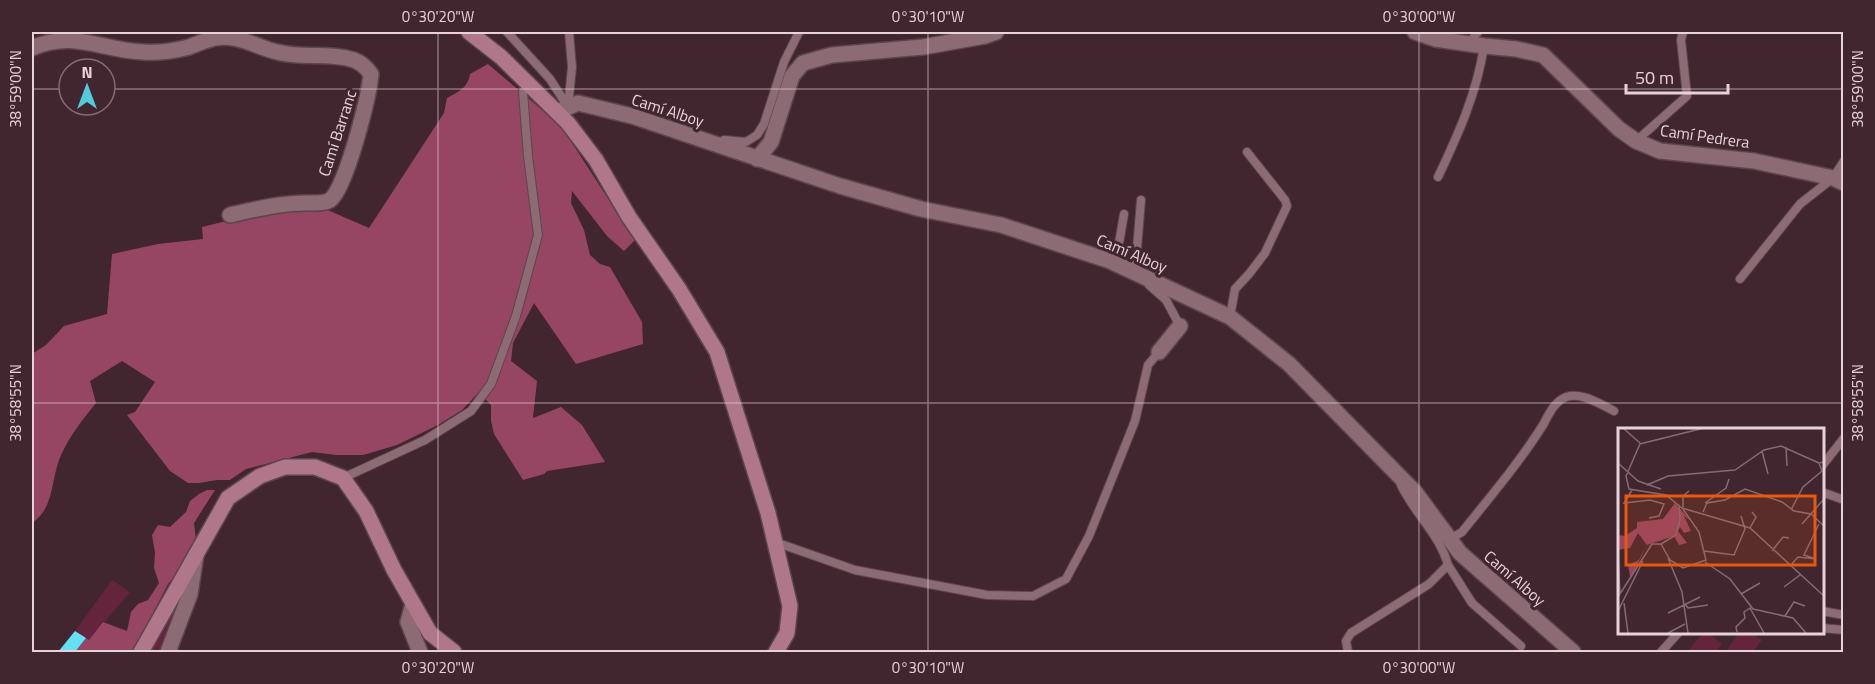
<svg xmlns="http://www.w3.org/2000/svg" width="1875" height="684" font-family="'Titillium Web',sans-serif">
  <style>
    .green { fill: #63243c }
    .forest { fill: #964562 }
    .building { fill: #64e0f4 }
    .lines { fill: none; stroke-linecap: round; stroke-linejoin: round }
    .lane-casing { stroke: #5c454d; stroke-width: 10 }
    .street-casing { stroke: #5c454d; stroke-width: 18 }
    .secondary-casing { stroke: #5c454d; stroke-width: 18 }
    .lane { stroke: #8d6b75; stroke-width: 8 }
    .street { stroke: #8d6b75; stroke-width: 15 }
    .secondary { stroke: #af7789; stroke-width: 15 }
    .ticks { fill: none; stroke: #e6d3d9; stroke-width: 1.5; stroke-opacity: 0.45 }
    .labels { text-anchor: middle; stroke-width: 6; stroke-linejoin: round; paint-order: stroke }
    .street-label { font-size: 16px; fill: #e6d3d9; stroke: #42262f }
    .inset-road { fill: none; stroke: #846b73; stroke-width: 1.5 }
    .view { fill: #e8590c; fill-opacity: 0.15; stroke: #e8590c; stroke-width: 3 }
    .inset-edge { fill: none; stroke: #e6d3d9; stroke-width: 3 }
    .neatline { fill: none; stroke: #e6d3d9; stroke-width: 2 }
    .ticks-label { font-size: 15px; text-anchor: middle; fill: #e6d3d9 }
  </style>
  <rect width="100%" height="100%" fill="#42262f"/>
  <!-- green -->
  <path class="green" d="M 112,580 L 130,592 L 89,640 L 75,631 Z
    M 176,602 L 182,603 L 162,652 L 150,652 Z
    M 1704,632 L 1707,632 L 1722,644 L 1716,652 L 1687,652 Z
    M 1740,632 L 1750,632 L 1762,640 L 1753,652 L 1725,652 Z"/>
  <!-- forest -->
  <path class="forest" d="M 488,64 L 561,126 L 635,240 L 624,251 L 607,236 L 572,191 L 571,203 L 584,230 L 590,255 L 600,264 L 610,267 L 642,322 L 643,344 L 576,364 L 534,303 L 513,343 L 511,361 L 537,381 L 533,418 L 561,407 L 582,425 L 605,462 L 547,471 L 544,474 L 523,480 L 494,434 L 491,421 L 491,405 L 479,392 L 462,410 L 438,425 L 397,445 L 363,455 L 336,455 L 312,452 L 246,469 L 230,480 L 217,480 L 199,483 L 188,483 L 170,471 L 127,415 L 135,412 L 155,382 L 122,361 L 90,381 L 96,403 C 83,419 71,434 62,453 C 50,477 56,507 32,523 L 32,354 L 46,345 L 64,326 L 107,314 L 112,254 L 158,244 L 203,239 L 202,227 L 276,209 L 323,208 L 369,228 L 444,113 L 447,98 C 458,92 468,88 470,74 Z
    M 207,490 L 215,490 L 194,523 L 196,540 L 180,570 L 168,584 L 133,652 L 75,652 L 86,638 L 89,640 L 103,622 L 127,631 L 131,612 L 138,604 L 148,600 L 159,583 L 154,568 L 155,553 L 152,535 L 158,525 L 170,527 L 186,512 L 190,501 L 199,494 Z"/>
  <!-- building -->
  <path class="building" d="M 75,631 L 86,638 L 75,652 L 58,652 Z"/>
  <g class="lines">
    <!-- lane casing -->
    <g class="lane-casing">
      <path id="lane" d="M 507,32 L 550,79 L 568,107
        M 1469,43 L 1478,32
        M 568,107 L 572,67 L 569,32
        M 724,140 L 746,142 L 757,135 L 764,124 L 784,62 L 799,32
        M 1636,141 L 1687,96 L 1681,40 L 1683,32
        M 1438,177 C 1458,135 1477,93 1484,46
        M 1110,261 L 1118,249 L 1124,214
        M 1135,273 L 1141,200
        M 1740,279 L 1800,204 L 1833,178 L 1844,161
        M 1149,285 L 1166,300 L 1180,326
        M 1230,317 L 1235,289 L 1249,274 L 1265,253 L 1287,206 L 1285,200 L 1247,152
        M 1822,466 L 1844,438
        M 343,478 L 425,440 L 471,411 L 491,384 L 516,316 L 538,235 L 528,156 L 523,92 L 529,84
        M 1822,492 L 1844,500
        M 1450,539 L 1462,532 C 1490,497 1519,463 1543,425 C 1549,414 1554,402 1566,397 C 1582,392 1600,404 1614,411
        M 775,542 L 855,570 L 987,595 L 1033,596 L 1066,579 L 1089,536 L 1135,421 L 1148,365 L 1159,352
        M 1448,565 L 1472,603 L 1521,646
        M 1822,611 L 1844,615
        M 1822,628 L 1844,630
        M 1348,652 L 1346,641 L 1351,633 L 1429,584 L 1448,565 C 1440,535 1414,513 1401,485
        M 1661,652 L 1679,632"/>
    </g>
    <!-- street casing -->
    <g class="street-casing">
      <path id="street" d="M 1415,32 L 1435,39 L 1484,46 L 1516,49 L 1543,55 L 1619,129 L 1636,141 L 1660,151 L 1754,161 L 1833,178 L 1844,183
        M 32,48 C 74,30 100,50 143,52 C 159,53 174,51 189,47 C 197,44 206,40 215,38 C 238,34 256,47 277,52 C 302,59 329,52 354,60 C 362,63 366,67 371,74 C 369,96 346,189 330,200 C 324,204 314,203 307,203 C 281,203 256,209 230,215
        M 557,112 L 578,103 L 632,116 L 840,186 L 921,209 L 1001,225 L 1110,261 L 1230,317 L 1289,364 L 1415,492 L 1460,553 L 1573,652
        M 757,159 L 771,142 L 792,76 L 803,63 L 832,55 L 923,47 L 985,36 L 996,32
        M 1159,352 L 1180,326
        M 413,604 L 408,622 L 420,652
        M 168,652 L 190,594 L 196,555"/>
    </g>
    <!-- secondary casing -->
    <g class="secondary-casing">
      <path id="secondary" d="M 469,32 L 501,57 L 568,123 L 596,160 L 629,217 L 679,289 L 717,352 L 768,513 L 790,606 L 787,633 L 776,652
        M 141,652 L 228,498 L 260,476 L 285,467 L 315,467 L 343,478 L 366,511 L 394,570 L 430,633 L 454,652"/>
    </g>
    <!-- lane -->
    <use href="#lane" class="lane"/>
    <!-- street -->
    <use href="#street" class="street"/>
    <!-- secondary -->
    <use href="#secondary" class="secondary"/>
  </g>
  <!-- ticks -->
  <path class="ticks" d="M 438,32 L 438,652M 928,32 L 928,652M 1419,32 L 1419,652M 32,89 L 69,89M 105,89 L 1844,89M 32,403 L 1844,403"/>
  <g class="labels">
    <!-- street labels -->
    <g class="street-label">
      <text transform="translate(668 110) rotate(18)" y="6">Camí Alboy</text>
      <text transform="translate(337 133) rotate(-72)" y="6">Camí Barranc</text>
      <text transform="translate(1705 136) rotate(8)" y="6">Camí Pedrera</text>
      <text transform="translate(1132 253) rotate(23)" y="6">Camí Alboy</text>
      <text transform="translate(1515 578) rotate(41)" y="6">Camí Alboy</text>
    </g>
  </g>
  <!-- overview -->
  <g transform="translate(1618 428)">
    <rect width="206" height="206" fill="#42262f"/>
    <path d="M 57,75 L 72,92 L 66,88 L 73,103 L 66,105 L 62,99 L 60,103 L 69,115 L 61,117 L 56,108 L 29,117 L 14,148 L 12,148 L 10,137 L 21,132 L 29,117 L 20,105 L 12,120 L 0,122 L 0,107 L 7,108 L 19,100 L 19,94 L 45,91 Z" fill="#964562"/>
    <path class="inset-road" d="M 5,0 L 22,15M 168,19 L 169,38M 144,23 L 150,46M 0,35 L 20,53 L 43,61M 29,57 L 50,48 L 117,42 L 146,22 L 163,18 L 201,35M 14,62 L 6,75 L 32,72 L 46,76 L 41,88 L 31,90M 87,75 L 108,60 L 111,51M 65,79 L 65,68 L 71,63M 64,80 L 132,100 L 206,168M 173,82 L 185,59 L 204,43 L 201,35 L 206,34M 85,84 L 89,75 L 107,72 L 127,61 L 164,74 L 176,83 L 193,86 L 206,98M 184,96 L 206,71M 132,100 L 138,89 L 134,84M 43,116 L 58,107 L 62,92 L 61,77M 86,123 L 116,127 L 127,101 L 123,88M 154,123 L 165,109 L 171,110M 0,125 L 2,165M 50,130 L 64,164 L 70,205M 87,134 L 112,151 L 135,181 L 175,190 L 188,205M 172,138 L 180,129 L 198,131 L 186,127 L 201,96M 166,159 L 182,147M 123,166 L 142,155M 0,169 L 34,116 L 43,116 L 52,132 L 65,140 L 88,132 L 81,104 L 65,81 L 48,67 L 11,61 L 8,48 L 22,16 L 86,0M 6,175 L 10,205M 67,176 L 70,180 L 90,177M 0,183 L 25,133M 50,185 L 82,169M 167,188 L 176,174 L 187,178M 119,204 L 118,199 L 127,190 L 126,184 L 132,180 L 146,205M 50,205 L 67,196"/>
    <path class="view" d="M 8,68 L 197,68 L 197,137 L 8,137 Z"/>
    <rect width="206" height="206" class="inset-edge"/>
  </g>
  <!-- border -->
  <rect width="1875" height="684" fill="none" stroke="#42262f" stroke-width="66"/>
  <!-- north arrow -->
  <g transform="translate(87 87)"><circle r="28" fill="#42262f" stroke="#846b73" stroke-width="1.5"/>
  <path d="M0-4.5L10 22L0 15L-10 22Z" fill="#54cadd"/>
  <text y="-9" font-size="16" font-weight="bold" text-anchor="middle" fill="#e6d3d9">N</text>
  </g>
  <!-- scale -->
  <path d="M1626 84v9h102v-9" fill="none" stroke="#e6d3d9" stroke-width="3"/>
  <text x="1635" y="84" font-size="18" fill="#e6d3d9" stroke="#42262f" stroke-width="4.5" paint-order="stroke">50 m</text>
  <rect x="33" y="33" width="1809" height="618" class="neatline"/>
  <g class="ticks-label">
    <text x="438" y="22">0°30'20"W</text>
    <text x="928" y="22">0°30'10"W</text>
    <text x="1419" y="22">0°30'00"W</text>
    <text transform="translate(16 89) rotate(-90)" y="5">38°59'00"N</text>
    <text transform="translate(1858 89) rotate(-90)" y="5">38°59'00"N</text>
    <text transform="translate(16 403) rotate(-90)" y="5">38°58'55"N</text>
    <text transform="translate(1858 403) rotate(-90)" y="5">38°58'55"N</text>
    <text x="438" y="673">0°30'20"W</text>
    <text x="928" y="673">0°30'10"W</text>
    <text x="1419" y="673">0°30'00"W</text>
  </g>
</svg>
